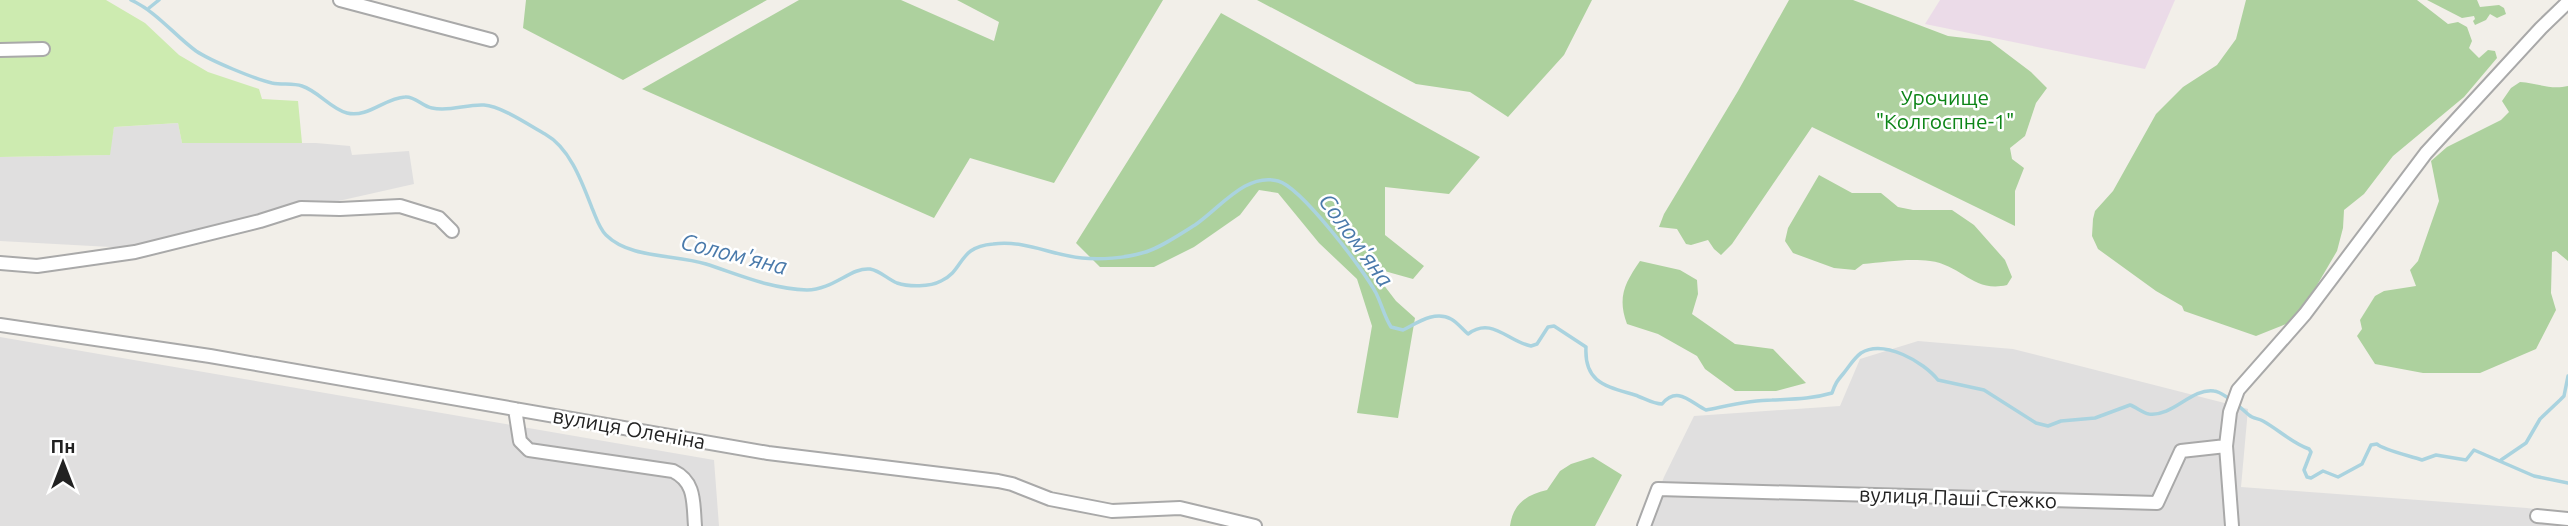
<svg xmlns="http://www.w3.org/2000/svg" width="2568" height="526" font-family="Ubuntu,sans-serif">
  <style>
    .residential { fill: #e0dfdf }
    .industrial { fill: #ebdbe8 }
    .grass { fill: #cdebb0 }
    .forest { fill: #add19e }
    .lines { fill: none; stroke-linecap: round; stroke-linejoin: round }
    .stream { stroke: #aad3df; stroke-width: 3.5 }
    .minor-casing { stroke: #a9a9a9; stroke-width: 16 }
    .minor { stroke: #fff; stroke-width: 12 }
    .labels { text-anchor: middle; stroke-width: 5; stroke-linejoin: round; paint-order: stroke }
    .park-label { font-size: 21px; fill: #0c8416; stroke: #fff }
    .street-label { font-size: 21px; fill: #222; stroke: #fff }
    .water-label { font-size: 23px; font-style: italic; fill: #4a7aab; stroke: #fff }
  </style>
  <rect width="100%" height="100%" fill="#f2efe9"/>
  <!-- residential -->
  <path class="residential" d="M 178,123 L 182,143 L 316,143 L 350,146 L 352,155 L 409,151 L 414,184 L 129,248 L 0,241 L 0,157 L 109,155 L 114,127 Z
    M 0,337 L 714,460 L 719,526 L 0,526 Z
    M 1918,341 L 2013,349 L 2248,409 L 2241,487 L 2527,508 L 2568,514 L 2568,526 L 1645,526 L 1664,477 L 1694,416 L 1840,406 L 1860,359 Z"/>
  <!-- industrial -->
  <path class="industrial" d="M 1940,0 L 2175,0 L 2145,69 L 1925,24 Z"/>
  <!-- grass -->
  <path class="grass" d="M 0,0 L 106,0 L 145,23 L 179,55 L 208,72 L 259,89 L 262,99 L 298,101 L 302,143 L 182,143 L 178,123 L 114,127 L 110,155 L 0,157 Z"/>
  <!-- forest -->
  <path class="forest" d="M 526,0 L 767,0 L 623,80 L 523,28 Z
    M 799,0 L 901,0 L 994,41 L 999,22 L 957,0 L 1163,0 L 1054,183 L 970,158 L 934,218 L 642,89 Z
    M 1257,0 L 1592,0 L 1564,55 L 1508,117 L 1470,92 L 1416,84 Z
    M 1789,0 L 1853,0 L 1948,36 L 1990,41 L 2031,72 L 2047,88 L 2036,103 L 2025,136 L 2010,148 L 2012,159 L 2024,168 L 2015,191 L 2015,226 L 1812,127 L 1732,244 L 1721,255 L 1714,249 L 1708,240 L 1691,245 L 1686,244 L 1677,229 L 1659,227 L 1664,214 L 1738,91 Z
    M 2246,0 L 2417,0 L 2448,24 L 2458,22 L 2467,27 L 2472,41 L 2469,48 L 2479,58 L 2488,50 L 2495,51 L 2497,58 L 2464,97 L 2393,156 L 2364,194 L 2344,210 L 2343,228 L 2337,251 L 2313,292 L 2291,322 L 2256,336 L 2184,311 L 2182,306 L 2156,291 L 2098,249 L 2092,236 L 2093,219 L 2095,211 L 2113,191 L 2156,114 L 2183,87 L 2217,65 L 2236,39 Z
    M 2427,0 L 2477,0 L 2480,7 L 2499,5 L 2504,8 L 2506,14 L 2497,18 L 2490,14 L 2486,20 L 2475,25 L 2473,21 L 2475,19 L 2474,16 L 2462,18 Z
    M 1221,13 L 1480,157 L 1449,194 L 1385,187 L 1385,235 L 1424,266 L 1413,279 L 1370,267 L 1396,301 L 1415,318 L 1398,418 L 1357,413 L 1372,326 L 1357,279 L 1319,243 L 1278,193 L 1259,190 L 1240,215 L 1194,247 L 1154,267 L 1100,267 L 1076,243 Z
    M 2520,82 C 2537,83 2550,90 2568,86 L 2568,261 L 2556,251 L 2552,252 L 2551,293 L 2556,310 L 2536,349 L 2480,373 L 2423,373 L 2375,364 L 2357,336 L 2362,329 L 2360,320 L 2375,296 L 2384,291 L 2416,286 L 2410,270 L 2418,261 L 2439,201 L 2431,161 L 2447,147 L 2501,120 L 2509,112 L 2502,101 L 2511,88 Z
    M 1819,175 L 1852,193 L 1881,193 L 1898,207 L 1913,210 L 1952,210 L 1974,225 L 2005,260 L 2012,277 L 2007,285 C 1973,293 1962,265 1930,261 C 1909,258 1884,262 1863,264 L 1855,270 L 1834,268 L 1793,253 L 1785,241 L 1788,228 Z
    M 1640,261 L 1680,270 L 1697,280 L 1698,294 L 1692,314 L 1735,344 L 1773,349 L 1806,383 L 1776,391 L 1735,391 L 1705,369 L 1697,356 L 1658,334 L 1627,324 C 1617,297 1625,283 1640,261 Z
    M 1593,457 L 1622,475 L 1595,526 L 1510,526 C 1513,504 1526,495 1547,490 L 1560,471 L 1571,464 Z"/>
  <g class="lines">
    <!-- stream -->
    <path class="stream" d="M 131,0 C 157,12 173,34 196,51 C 211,61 255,79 272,83 C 282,85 293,83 302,86 C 318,91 331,109 347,113 C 368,118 385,98 405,97 C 415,96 422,106 432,108 C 450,112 466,104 484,105 C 501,106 529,125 545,134 C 570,148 582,182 592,208 C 596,217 599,228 606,235 C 630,259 675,254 706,264 C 740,275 771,289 807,290 C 833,290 851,267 870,269 C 881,271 887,279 897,283 C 909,287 930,287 941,281 C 965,270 957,247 993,244 C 1027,240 1050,255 1082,258 C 1100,260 1125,258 1142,253 C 1159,249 1180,234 1195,225 C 1219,209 1246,172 1278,181 C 1301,187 1364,270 1376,293 C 1382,305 1384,316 1391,327 L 1403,330 C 1417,323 1435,310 1451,319 C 1457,322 1462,329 1468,334 C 1492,316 1508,342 1531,346 L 1537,344 L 1548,327 L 1554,326 L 1586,347 C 1584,383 1606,386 1635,395 C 1644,398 1653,404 1662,404 C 1677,386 1689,401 1706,410 C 1727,406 1750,400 1772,400 C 1793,399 1812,399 1832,393 C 1835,384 1837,381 1843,374 C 1849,367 1853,359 1861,353 C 1884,339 1924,362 1938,380 L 1984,390 L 2036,423 L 2048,426 L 2061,421 L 2095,418 L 2130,405 C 2136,407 2143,413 2149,414 C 2173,417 2191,388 2214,391 C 2224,392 2242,409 2249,415 C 2253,419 2258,418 2263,421 C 2279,430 2292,443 2309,449 L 2311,452 L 2304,470 L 2307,477 L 2311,478 L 2323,471 L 2338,477 L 2362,464 L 2371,445 L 2377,444 C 2383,450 2411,456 2422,460 L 2436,455 L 2466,460 L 2474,450 L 2534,476 L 2568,483
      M 149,8 L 159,0
      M 2501,460 L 2526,443 L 2540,419 L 2560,400 L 2564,396 L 2568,376"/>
    <!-- minor casing -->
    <g class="minor-casing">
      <path id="minor" d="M 340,0 L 491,40
        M 0,50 L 43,49
        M 0,263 L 37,266 L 135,252 L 260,221 L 301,208 L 340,209 L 400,206 L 439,218 L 452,231
        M 0,325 L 210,356 L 768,453 L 998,481 L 1012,484 L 1050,499 L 1112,511 L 1180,508 L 1255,526
        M 515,409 L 520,441 L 529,450 L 673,471 C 696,482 693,503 695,526
        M 2537,516 L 2568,519
        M 1644,526 L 1658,489 L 2157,503 L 2181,451 L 2226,446
        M 2232,526 L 2226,446 L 2230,412 L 2238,390 L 2305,314 L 2426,153 L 2541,28 L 2568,2"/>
    </g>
    <!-- minor -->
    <use href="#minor" class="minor"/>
  </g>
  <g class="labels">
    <!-- park labels -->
    <g class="park-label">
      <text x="1945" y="105">Урочище<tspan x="1945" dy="24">"Колгоспне-1"</tspan></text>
    </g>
    <!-- street labels -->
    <g class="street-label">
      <text transform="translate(629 429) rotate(10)" y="7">вулиця Оленіна</text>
      <text transform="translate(1958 498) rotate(2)" y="7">вулиця Паші Стежко</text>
    </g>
    <!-- water labels -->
    <g class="water-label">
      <text transform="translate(1356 240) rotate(54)" y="8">Солом'яна</text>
      <text transform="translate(734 254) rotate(14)" y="8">Солом'яна</text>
    </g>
  </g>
  <!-- north arrow -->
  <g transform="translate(63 463)" stroke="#ffffff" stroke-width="5" paint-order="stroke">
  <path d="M0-5L12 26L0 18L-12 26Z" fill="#222222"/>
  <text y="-10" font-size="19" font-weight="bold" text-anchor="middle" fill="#222222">Пн</text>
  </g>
</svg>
